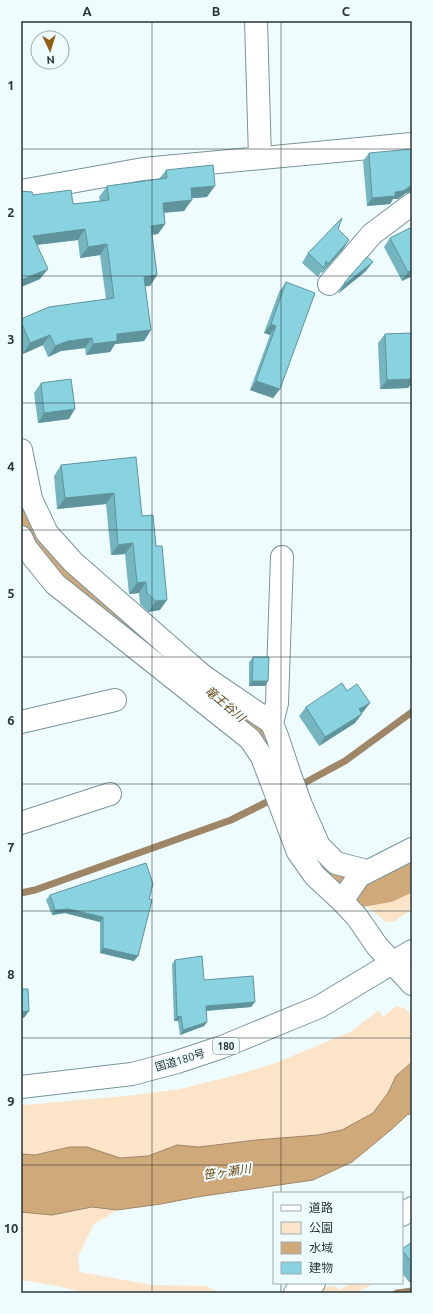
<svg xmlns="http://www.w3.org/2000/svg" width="433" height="1314" font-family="Ubuntu,'Noto Sans JP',sans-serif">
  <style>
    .green { fill: #fce4c9 }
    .water { fill: #d0a97b; stroke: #9e8666 }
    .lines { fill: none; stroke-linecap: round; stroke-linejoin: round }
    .stream { stroke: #9e8666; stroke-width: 7 }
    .river { stroke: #d0a97b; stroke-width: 39 }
    .minor-casing { stroke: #789599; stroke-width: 24 }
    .major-casing { stroke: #789599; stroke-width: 24 }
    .highway-casing { stroke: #789599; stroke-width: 24 }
    .minor { stroke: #fff; stroke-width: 22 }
    .major { stroke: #fff; stroke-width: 22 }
    .highway { stroke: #fff; stroke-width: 22 }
    .wall { fill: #75b5c0 }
    .shaded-wall { fill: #5f949c }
    .building { fill: #88d3df; stroke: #5f949c }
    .grid { fill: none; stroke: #283436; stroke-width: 1; stroke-opacity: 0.55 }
    .labels { text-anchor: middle; stroke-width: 4; stroke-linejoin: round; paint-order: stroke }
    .shield { fill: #effcfe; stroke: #647072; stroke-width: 1 }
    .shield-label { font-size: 10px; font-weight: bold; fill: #283436 }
    .street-label { font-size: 11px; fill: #283436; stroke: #effcfe }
    .water-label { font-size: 12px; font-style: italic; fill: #714a14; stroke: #effcfe }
    .neatline { fill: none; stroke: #283436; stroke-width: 1.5 }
    .grid-label { font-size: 13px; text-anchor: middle; font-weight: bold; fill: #283436 }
  </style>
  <rect width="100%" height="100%" fill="#effcfe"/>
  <!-- green -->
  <path class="green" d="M 412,855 L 412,909 L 395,921 L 386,922 L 353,895 L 358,888 Z
    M 396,1006 L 404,1008 L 412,1015 L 412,1062 L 396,1076 L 388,1093 L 373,1113 L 342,1130 L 318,1135 L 256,1140 L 199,1147 L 177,1145 L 148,1156 L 120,1158 L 87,1147 L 70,1147 L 35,1155 L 21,1154 L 21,1105 L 35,1104 L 135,1095 L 180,1089 L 232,1076 L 273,1064 L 350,1032 L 379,1010 L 383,1017 Z
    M 92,1207 L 117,1210 L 93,1225 L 78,1257 L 80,1272 L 152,1285 L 206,1286 L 220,1293 L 88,1293 L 52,1285 L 21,1280 L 21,1212 L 52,1215 Z
    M 350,1283 L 374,1283 L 357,1293 L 305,1293 L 316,1288 L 335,1286 L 340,1290 Z"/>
  <!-- water -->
  <path class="water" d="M 412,1062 L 412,1113 L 407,1115 L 392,1129 L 352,1162 L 313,1180 L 197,1197 L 161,1204 L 117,1210 L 92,1207 L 52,1215 L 21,1212 L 21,1154 L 35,1155 L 70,1147 L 87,1147 L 120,1158 L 148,1156 L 177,1145 L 199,1147 L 256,1140 L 318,1135 L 342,1130 L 373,1113 L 388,1093 L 396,1076 Z"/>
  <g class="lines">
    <!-- stream -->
    <path class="stream" d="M 297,787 L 345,761 L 412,712
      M 21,893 L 35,890 L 231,820 L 275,798
      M 397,1293 L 412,1291"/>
    <!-- river -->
    <path class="river" d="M 21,501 L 37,538 L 62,571 L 246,720 L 268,745 L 306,843 L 325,870 L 358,888 L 386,883 L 412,871"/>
    <!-- minor casing -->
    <g class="minor-casing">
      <path id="minor" d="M 256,21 L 260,158
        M 21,191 L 143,169 L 412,144
        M 329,284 L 372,234 L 412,204
        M 21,450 L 31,499 L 47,533 L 73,562 L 203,676 L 272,723 L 277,736 L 290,775 L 301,805 L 319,846 L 336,863 L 367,871
        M 21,537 L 26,548 L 55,584 L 250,739 L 262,757 L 298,852 L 315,876 L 342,901 L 357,917 L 377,946 L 412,984
        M 21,722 L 115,700
        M 272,723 L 277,703 L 282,557
        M 21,823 L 110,794
        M 342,901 L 359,876 L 412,849"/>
    </g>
    <!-- major casing -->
    <g class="major-casing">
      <path id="major" d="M 402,1215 L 412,1208
        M 295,1293 L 314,1283"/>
    </g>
    <!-- highway casing -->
    <g class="highway-casing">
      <path id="highway" d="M 21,1087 L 132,1074 L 177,1062 L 222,1047 L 319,1007 L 412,951"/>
    </g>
    <!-- minor -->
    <use href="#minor" class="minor"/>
    <!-- major -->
    <use href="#major" class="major"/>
    <!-- highway -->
    <use href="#highway" class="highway"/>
  </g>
  <!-- wall -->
  <path class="wall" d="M 369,153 L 406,193 L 398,199 L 393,199 L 390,204 L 367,206 L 363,161 Z
    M 166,170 L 207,197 L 191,198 L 184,211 L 164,213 L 165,224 L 158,234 L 152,235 L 157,275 L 150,286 L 145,286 L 151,330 L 144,341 L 115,344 L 110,352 L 86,355 L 85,348 L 61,351 L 48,357 L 43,345 L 23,354 L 21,349 L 21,319 L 106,299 L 100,255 L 80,258 L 78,240 L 37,245 L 40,279 L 21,287 L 21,191 L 33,195 L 73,204 L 100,201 L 99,197 L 107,186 L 159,179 Z
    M 338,229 L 349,240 L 343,249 L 322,273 L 321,272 L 318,277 L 302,263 L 308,253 Z
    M 390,238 L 412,276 L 402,281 L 384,247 Z
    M 366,271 L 339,293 L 338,293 L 344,283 Z
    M 286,282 L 280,389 L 273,398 L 250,390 L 270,335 L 264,333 L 279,292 Z
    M 412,333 L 412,383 L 408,388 L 380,389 L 378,343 L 385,334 Z
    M 41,383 L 69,419 L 38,423 L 34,393 Z
    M 136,457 L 142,516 L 160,610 L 148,612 L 140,604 L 139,593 L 129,594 L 125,554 L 111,555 L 106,504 L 57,509 L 54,476 L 61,465 Z
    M 253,657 L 268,681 L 265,686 L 249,686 L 249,662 Z
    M 347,691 L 370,703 L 363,712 L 361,713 L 355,723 L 319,746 L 299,716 L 306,707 Z
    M 50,895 L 149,899 L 138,956 L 134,961 L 100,953 L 100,922 L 65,913 L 52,915 L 46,900 Z
    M 175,960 L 204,980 L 255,1002 L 251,1007 L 206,1011 L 207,1022 L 204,1026 L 180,1035 L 178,1021 L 174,1021 L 172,964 Z
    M 412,1242 L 412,1282 L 409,1282 L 402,1273 L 402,1249 Z"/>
  <!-- shaded-wall -->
  <path class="shaded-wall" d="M 412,185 L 412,192 L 406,193 L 398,199 L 393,199 L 390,204 L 367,206 L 372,198 L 395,192 Z
    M 215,186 L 207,197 L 183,199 L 191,188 Z
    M 192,200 L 184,211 L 155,213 L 163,203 Z
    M 165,224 L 158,234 L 143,236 L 151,226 Z
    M 85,229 L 78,240 L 26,246 L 33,236 Z
    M 349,240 L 343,249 L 322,273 L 328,264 Z
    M 107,244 L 100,255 L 80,258 L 88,247 Z
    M 373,262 L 366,271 L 339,293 L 345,284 Z
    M 48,269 L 40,279 L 21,287 L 21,280 Z
    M 412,270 L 412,276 L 402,281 L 408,272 Z
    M 157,275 L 150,286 L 137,287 L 144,277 Z
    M 271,324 L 276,326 L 270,335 L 264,333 Z
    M 151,330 L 144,341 L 115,344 L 110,352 L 86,355 L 93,344 L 117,334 Z
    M 50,335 L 43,345 L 23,354 L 30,343 Z
    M 92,338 L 85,348 L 61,351 L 48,357 L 55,346 L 68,341 Z
    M 412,379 L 412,383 L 408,388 L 380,389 L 387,380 Z
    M 256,381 L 280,389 L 273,398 L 250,390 Z
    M 75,409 L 69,419 L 38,423 L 44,413 Z
    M 114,493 L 106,504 L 57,509 L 65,498 Z
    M 133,543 L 125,554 L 111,555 L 118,545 Z
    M 146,582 L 139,593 L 129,594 L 137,583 Z
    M 167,600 L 160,610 L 148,612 L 156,601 Z
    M 252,681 L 268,681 L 265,686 L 249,686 Z
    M 370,703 L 363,712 L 352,718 L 359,709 Z
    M 362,714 L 355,723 L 319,746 L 325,737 Z
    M 68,909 L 103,917 L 100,922 L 65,913 L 52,915 L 55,910 Z
    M 103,948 L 138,956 L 134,961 L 100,953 Z
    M 255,1002 L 251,1007 L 203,1011 L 206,1006 Z
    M 29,1011 L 24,1018 L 21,1018 L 21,1012 Z
    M 181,1016 L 178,1021 L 174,1021 L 177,1017 Z
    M 207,1022 L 204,1026 L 180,1035 L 183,1030 Z
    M 412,1278 L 412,1282 L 409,1282 Z"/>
  <!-- building -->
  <path class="building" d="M 412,149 L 412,185 L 403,191 L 395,192 L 395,196 L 372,198 L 369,153 Z
    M 213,165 L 215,186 L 191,188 L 192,200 L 163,203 L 165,224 L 151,226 L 157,275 L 144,277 L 151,330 L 117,334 L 117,341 L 93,344 L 92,338 L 68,341 L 55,346 L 50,335 L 30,343 L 21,322 L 21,319 L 49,307 L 114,298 L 107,244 L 88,247 L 85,229 L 33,236 L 48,269 L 21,280 L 21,191 L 32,192 L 33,195 L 71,190 L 73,204 L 109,200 L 107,186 L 167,178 L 166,170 Z
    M 342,218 L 338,229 L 349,240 L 328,264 L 326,261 L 324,268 L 308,253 Z
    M 412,227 L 412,270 L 408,272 L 390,238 Z
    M 367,257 L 373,262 L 345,284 L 344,283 Z
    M 286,282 L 315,293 L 280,389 L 256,381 L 276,326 L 271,324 Z
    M 412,333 L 412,379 L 387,380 L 385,334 Z
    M 71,379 L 75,409 L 44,413 L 41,383 Z
    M 136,457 L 142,516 L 153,515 L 156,546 L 162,546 L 167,600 L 156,601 L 147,593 L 146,582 L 137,583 L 133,543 L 118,545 L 114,493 L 65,498 L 61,465 Z
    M 253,657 L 269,657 L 268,681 L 252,681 Z
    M 342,683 L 347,691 L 357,684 L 370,703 L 359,709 L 362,714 L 325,737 L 306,707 Z
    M 146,863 L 153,884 L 149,899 L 152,900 L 138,956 L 103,948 L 103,917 L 68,909 L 55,910 L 50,895 Z
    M 202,956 L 204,980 L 253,976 L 255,1002 L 206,1006 L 207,1022 L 183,1030 L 181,1016 L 177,1017 L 175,960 Z
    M 21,989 L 28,989 L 29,1011 L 21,1012 Z
    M 412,1242 L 412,1263 L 402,1250 L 402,1249 Z"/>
  <!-- grid -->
  <path class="grid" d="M 152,21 L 152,1293M 281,21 L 281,1193M 21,149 L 412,149M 21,276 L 412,276M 21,403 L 412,403M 21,530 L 412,530M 21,657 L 412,657M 21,784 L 412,784M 21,911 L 412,911M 21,1038 L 412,1038M 21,1165 L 412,1165M 281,1283 L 281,1293"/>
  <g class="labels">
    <!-- shield labels -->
    <rect class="shield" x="213" y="1038" width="26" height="16" rx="3"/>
    <g class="shield-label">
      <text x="226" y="1050">180</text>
    </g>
    <!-- street labels -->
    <g class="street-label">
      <text transform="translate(180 1060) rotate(-17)" y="4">国道180号</text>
    </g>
    <!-- water labels -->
    <g class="water-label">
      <text transform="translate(225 704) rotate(40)" y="4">竜王谷川</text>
      <text transform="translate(227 1172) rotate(-8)" y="4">笹ヶ瀬川</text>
    </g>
  </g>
  <!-- border -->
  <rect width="433" height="1314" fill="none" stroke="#effcfe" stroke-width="44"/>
  <!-- legend -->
  <rect x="273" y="1192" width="130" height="92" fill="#effcfe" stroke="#9facae"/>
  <rect x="281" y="1205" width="20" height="6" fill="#ffffff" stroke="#9facae"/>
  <text x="309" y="1212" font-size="12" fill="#283436">道路</text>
  <rect x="281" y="1222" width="20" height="12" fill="#fce4c9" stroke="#9facae"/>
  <text x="309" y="1232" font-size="12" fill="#283436">公園</text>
  <rect x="281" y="1242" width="20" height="12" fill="#d0a97b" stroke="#9facae"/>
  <text x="309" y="1252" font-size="12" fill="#283436">水域</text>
  <rect x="281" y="1262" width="20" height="12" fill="#88d3df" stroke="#9facae"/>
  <text x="309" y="1272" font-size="12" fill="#283436">建物</text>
  <!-- north arrow -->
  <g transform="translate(50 50) rotate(176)"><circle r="19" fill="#effcfe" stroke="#9facae"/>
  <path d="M0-3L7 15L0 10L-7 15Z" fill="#915e0f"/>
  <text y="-6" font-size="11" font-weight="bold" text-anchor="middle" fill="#283436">N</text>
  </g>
  <rect x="22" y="22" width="389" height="1270" class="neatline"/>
  <g class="grid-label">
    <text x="87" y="16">A</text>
    <text x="216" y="16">B</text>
    <text x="346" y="16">C</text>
    <text x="11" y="90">1</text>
    <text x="11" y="217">2</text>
    <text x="11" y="344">3</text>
    <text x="11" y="471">4</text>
    <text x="11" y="598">5</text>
    <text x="11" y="725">6</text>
    <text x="11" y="852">7</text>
    <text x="11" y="979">8</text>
    <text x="11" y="1106">9</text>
    <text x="11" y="1233">10</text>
  </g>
</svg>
